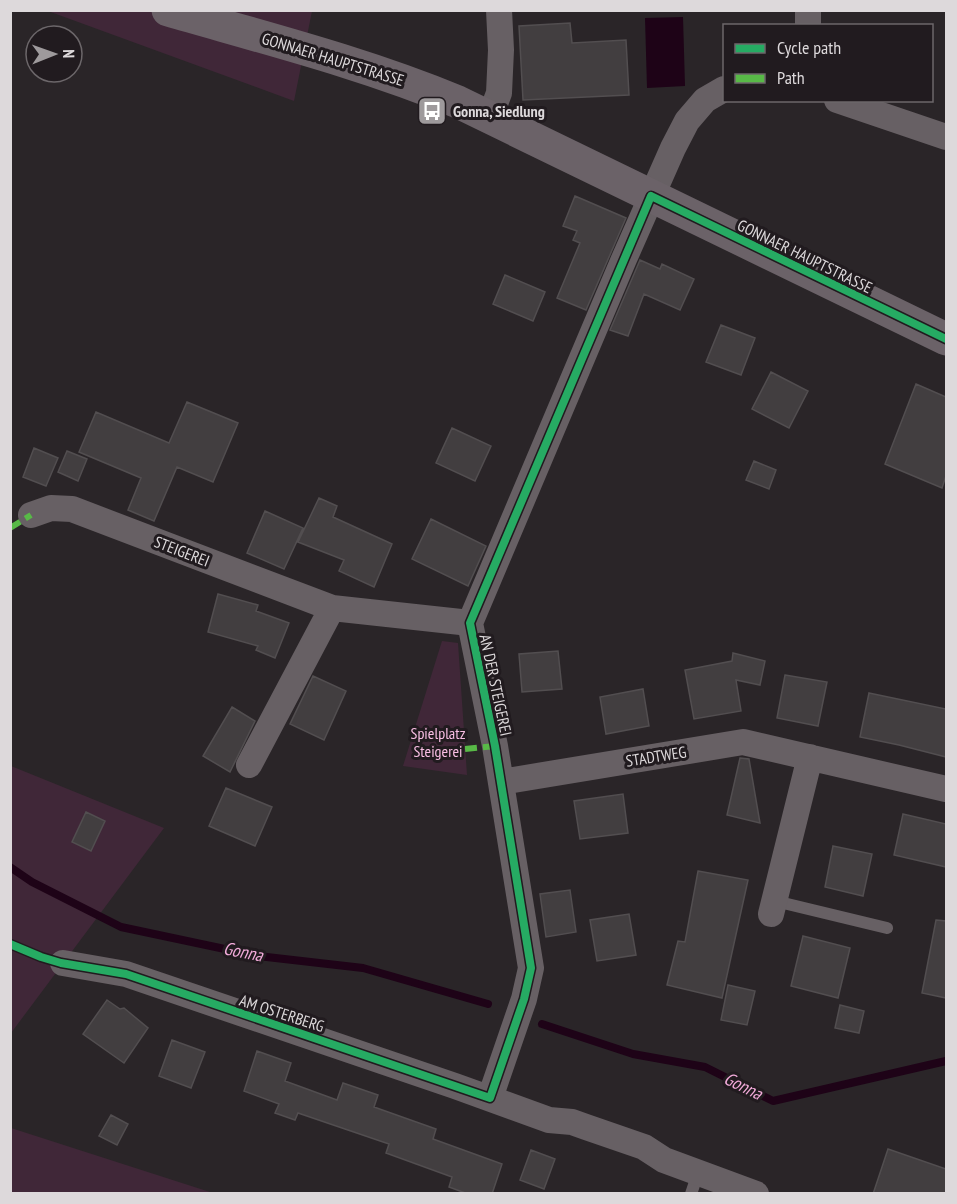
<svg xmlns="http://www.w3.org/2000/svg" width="957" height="1204" font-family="'PT Sans Narrow',sans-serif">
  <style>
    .green { fill: #402738 }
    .water { fill: #1e0317 }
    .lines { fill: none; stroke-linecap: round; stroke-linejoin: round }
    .stream { stroke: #1e0317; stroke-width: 8 }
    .building { fill: #423e40; stroke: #524e50; stroke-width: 1.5 }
    .service { stroke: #676064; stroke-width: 12 }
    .minor { stroke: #676064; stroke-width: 26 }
    .secondary { stroke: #6b6268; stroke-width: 33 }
    .quiet { stroke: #58b947; stroke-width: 6; stroke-dasharray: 12 6; stroke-linecap: butt }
    .cycleway-casing { stroke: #211b1f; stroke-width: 11 }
    .cycleway { stroke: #26ab63; stroke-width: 8 }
    .labels { text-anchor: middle; stroke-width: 6; stroke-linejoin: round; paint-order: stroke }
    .street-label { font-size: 16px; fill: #ddd9db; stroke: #211b1f }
    .poi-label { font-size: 16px; font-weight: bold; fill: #ddd9db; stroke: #211b1f; text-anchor: start }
    .park-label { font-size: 16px; fill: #f9bfe4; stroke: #211b1f }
    .water-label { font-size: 18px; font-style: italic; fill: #f2abda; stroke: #211b1f }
  </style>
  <rect width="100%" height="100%" fill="#2a2528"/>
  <!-- green -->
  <path class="green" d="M 48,11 L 312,11 L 294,101 Z
    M 442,641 L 458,643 L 467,775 L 403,766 Z
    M 11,766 L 164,828 L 11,1033 Z
    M 11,1128 L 213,1193 L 11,1193 Z"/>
  <!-- water -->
  <path class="water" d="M 683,17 L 685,86 L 647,88 L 645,18 Z"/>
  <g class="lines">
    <!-- stream -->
    <path class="stream" d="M 10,867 L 32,882 L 121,927 L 258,956 L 363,968 L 488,1004
      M 542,1024 L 633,1054 L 705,1067 L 773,1101 L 946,1061"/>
  </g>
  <!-- building -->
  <path class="building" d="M 570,23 L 572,43 L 626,40 L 629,95 L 523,100 L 519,26 Z
    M 575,196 L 626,218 L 586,310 L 557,298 L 580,243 L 573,240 L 577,231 L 563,226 Z
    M 640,260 L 660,269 L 662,264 L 694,279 L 680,310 L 644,294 L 628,336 L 610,330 Z
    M 505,275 L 545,292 L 533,321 L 493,304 Z
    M 721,325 L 755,338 L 741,375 L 706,362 Z
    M 771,372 L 808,391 L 789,428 L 752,409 Z
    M 916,384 L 946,397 L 946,476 L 942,488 L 885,464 Z
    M 187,402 L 238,423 L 213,482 L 177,467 L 154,521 L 128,510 L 141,478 L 79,452 L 96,412 L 169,443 Z
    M 452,428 L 491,446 L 475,481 L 436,463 Z
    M 34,448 L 58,458 L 46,486 L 23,477 Z
    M 67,451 L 87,459 L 78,481 L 58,472 Z
    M 754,461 L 776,470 L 769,489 L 746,480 Z
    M 319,498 L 337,506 L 333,517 L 392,544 L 374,587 L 339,571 L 344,560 L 298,542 Z
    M 265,511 L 303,528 L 284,569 L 247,553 Z
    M 431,519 L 486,546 L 468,586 L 412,559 Z
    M 218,594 L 258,605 L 256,611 L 289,623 L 275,658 L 256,650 L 258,646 L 208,632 Z
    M 558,651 L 562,689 L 522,692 L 519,654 Z
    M 733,653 L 765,661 L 760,685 L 736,680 L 741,711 L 694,719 L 685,670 L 732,661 Z
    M 785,675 L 827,682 L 818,726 L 777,718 Z
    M 313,676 L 346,691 L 324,740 L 290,724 Z
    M 643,689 L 649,726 L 606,734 L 600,697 Z
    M 869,693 L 946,709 L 946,757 L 899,745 L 860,737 Z
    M 232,707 L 255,721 L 230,772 L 203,756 Z
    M 740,758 L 749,759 L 760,823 L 727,815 Z
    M 226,788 L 272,807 L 255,846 L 209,826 Z
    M 623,794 L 628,833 L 580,839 L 574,801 Z
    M 86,812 L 105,821 L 91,851 L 72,842 Z
    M 903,814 L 946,824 L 946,867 L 894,855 Z
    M 833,846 L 872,854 L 863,896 L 825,887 Z
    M 698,871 L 748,880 L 722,998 L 667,985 L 678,941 L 685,942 Z
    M 570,890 L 576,932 L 546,937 L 540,894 Z
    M 629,914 L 636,955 L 597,961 L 590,920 Z
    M 936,920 L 946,921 L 946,998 L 922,993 Z
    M 803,936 L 850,948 L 838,998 L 791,986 Z
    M 728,985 L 755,991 L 747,1025 L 721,1020 Z
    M 107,1000 L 120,1009 L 124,1008 L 148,1028 L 124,1063 L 83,1034 Z
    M 840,1005 L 864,1011 L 859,1033 L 835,1028 Z
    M 172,1040 L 205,1052 L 191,1088 L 159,1076 Z
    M 257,1051 L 291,1063 L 285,1081 L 337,1100 L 343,1083 L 378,1095 L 374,1107 L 436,1129 L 433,1139 L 502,1164 L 492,1194 L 468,1194 L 449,1187 L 452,1177 L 386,1153 L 389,1144 L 298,1113 L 295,1120 L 275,1113 L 279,1104 L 244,1091 Z
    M 111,1115 L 128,1124 L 117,1145 L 99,1136 Z
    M 888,1149 L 946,1169 L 946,1194 L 873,1194 Z
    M 531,1150 L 555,1159 L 544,1189 L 520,1180 Z"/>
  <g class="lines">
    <!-- service -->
    <path class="service" d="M 775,901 L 887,928
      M 691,1194 L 698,1173"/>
    <!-- minor -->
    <path class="minor" d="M 808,10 L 808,26
      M 837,100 L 946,137
      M 490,117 L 499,93 L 501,50 L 499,10
      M 31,515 L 51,508 L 72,509 L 332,608 L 470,623
      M 249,765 L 332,608
      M 501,782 L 743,742 L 946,789
      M 771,914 L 810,757
      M 63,963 L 126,974 L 455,1086 L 549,1120 L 572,1122 L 586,1127 L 644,1147 L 664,1160 L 756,1194
      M 490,1098 L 524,999 L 531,968 L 495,746 L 470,623 L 624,259 L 673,148 L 687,121 L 705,100 L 724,89"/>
    <!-- secondary -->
    <path class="secondary" d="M 168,10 C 265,38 364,63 458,102 L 946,339"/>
    <!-- quiet -->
    <path class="quiet" d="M 10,528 L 31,515
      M 465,749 L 495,746"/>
    <!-- cycleway casing -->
    <g class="cycleway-casing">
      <path id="cycleway" d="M 10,944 L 41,957 L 61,963 L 126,974 L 490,1098 L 524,999 L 531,968 L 495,746 L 470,623 L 651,196 L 946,339"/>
    </g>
    <!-- cycleway -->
    <use href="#cycleway" class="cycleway"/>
  </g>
  <!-- icons -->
  <defs>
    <g id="bus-square" transform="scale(1.5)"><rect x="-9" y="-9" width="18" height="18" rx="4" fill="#9e9a9c" stroke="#211b1f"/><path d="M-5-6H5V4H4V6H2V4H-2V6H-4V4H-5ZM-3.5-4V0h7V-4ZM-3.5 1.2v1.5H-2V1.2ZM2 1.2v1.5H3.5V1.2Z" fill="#fff"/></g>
  </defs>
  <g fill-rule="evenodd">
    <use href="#bus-square" x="432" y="111"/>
  </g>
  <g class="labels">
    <!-- street labels -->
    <g class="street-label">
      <text transform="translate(333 59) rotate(17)" y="6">GONNAER HAUPTSTRASSE</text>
      <text transform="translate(805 256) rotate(26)" y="6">GONNAER HAUPTSTRASSE</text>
      <text transform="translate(182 551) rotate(21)" y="6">STEIGEREI</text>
      <text transform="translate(496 685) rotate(78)" y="6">AN DER STEIGEREI</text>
      <text transform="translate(656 756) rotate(-9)" y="6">STADTWEG</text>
      <text transform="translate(282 1013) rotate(18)" y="6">AM OSTERBERG</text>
    </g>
    <!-- poi labels -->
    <g class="poi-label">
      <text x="453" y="117">Gonna, Siedlung</text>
    </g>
    <!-- park labels -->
    <g class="park-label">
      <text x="438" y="739">Spielplatz<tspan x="438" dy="18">Steigerei</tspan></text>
    </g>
    <!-- water labels -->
    <g class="water-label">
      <text transform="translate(243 952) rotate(11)" y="6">Gonna</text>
      <text transform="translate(743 1086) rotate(26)" y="6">Gonna</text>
    </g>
  </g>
  <!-- border -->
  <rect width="957" height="1204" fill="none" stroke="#ddd9db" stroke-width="24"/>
  <!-- legend -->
  <rect x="723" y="24" width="210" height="78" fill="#211b1f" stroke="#6c676a" stroke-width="1.5"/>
  <rect x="735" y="44" width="30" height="9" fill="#26ab63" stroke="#6c676a" stroke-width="1.5"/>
  <text x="777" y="54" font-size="18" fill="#ddd9db">Cycle path</text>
  <rect x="735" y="74" width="30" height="9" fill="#58b947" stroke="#6c676a" stroke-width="1.5"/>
  <text x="777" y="84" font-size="18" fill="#ddd9db">Path</text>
  <!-- north arrow -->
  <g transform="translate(54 54) rotate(89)"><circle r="28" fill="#211b1f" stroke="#6c676a" stroke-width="1.5"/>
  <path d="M0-4.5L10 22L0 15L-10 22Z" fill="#9e9a9c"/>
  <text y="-9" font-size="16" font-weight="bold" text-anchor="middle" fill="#ddd9db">N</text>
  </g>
</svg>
